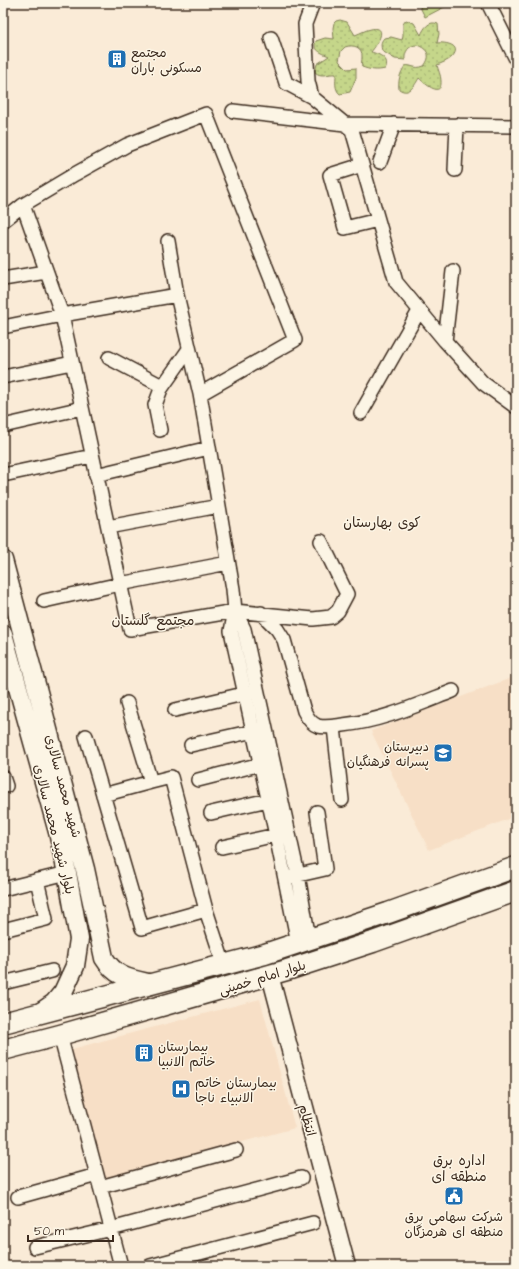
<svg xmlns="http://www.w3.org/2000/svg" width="519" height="1269" font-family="'Architects Daughter','Playpen Sans Arabic',sans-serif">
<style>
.built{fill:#f7dfc6}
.grass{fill:url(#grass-dots);stroke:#808054}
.pitch{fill:#c5d68a;stroke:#808054}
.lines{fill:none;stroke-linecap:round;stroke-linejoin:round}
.minor-casing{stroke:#3b2a1e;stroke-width:16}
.tertiary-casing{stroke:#3b2a1e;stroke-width:19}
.secondary-casing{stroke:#3b2a1e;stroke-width:21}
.primary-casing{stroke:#3b2a1e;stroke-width:23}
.minor{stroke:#fcf5e5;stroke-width:13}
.tertiary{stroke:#fcf5e5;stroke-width:16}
.secondary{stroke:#fcf5e5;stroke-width:18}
.primary{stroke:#fcf5e5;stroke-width:20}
.labels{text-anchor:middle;stroke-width:3;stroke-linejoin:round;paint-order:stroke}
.poi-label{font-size:13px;fill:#3b2a1e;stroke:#fcf5e5;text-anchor:start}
.street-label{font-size:13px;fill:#3b2a1e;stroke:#fcf5e5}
.neighbourhood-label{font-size:14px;fill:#3b2a1e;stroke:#fcf5e5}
</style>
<defs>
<pattern id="grass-dots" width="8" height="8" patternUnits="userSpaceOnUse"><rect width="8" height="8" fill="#c5d68a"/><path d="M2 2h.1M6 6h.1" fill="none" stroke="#aab877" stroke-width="1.8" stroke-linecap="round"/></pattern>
</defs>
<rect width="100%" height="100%" fill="#faebd7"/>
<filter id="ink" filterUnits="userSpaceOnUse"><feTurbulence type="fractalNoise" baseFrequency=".025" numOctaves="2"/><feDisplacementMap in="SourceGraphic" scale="8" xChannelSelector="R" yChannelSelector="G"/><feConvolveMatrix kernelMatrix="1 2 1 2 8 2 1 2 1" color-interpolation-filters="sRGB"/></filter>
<g filter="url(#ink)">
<!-- built -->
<path class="built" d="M516,676V816L429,850L371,731Z
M260,999L295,1128L102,1179L68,1050Z"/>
<!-- grass -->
<path class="grass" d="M340,20L347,22L355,35C361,33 365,30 371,29C390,25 376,46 371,52C379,54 391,59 385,69C377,71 370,70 362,67C361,63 362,61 362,57C363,47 353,44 345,47L341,51L339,61L347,69L356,68V78L350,92L340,94C334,89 336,81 336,74C329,73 321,78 315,72L317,64L329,56C322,53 312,50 316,41L325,38L334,39L333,28L334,23L336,21Z
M406,20L414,23L421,35C424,28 429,20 438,24L439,34L437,43C445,42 463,45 452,57C448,61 442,63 437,65C438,70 441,75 441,81C442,99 424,83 419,78C415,85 409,96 399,89C398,81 400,73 405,66C411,64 414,70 424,66C432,56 428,49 417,45C409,45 404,52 405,60L395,59L382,51C381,46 380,42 384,38L391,37L402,40L403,35V24Z"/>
<!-- pitch -->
<path class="pitch" d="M418,3H452L425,17Z"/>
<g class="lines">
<!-- minor casing -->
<g class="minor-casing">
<path id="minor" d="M313,3L305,24L308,81L312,97L352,130L396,282L445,341L483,383L516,407
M488,3L516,59
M271,38L286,83L312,97
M233,111L345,124L516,126
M380,162L394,124
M362,165L330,175L345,228L378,220
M455,170L457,125
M3,221L23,205
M168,241L177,295
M3,279L46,272
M3,327L62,315L130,629L235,611L313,619L331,617L338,611L347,594L321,541
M445,341L453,271
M109,358L162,386
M3,377L72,363
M200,394L295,340L206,114L127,145L75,174L23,205L62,315L177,295L200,394L233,589L235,611L231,631L276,835L298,943
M361,413L419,311
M3,426L82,408
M160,430L155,405L161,389L189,349
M8,474L92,456
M96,475L209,448
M108,527L219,506
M44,601L120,584L228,563
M235,611L244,629L298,875L309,939
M261,613L277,629L284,640L304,711C307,717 311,724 318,726C326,728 335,726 343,725C382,721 417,705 453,691
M127,703L151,782L171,777L206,910L224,965
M175,710L252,692
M334,727L342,800
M86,736L142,928L206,910
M191,745L262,729
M3,777L6,786
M198,780L269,762
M103,795L151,782
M211,813L277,798
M222,847L276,835
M290,877L325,869L317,812
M3,889L67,873
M3,930L46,919L37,880
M3,983L52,971
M60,1035L121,1266
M100,1187L236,1150
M18,1197L97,1175
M35,1247L111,1229L301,1178
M150,1266L313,1223"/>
</g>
<!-- tertiary casing -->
<g class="tertiary-casing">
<path id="tertiary" d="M270,975L347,1266"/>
</g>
<!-- secondary casing -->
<g class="secondary-casing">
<path id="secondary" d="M3,560L85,869L104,958C116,978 131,979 152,984
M3,634L58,832L67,873L79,939L75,966L63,992L54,1003L38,1014"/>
</g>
<!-- primary casing -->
<g class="primary-casing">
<path id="primary" d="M3,1023L265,954L388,913L516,867
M3,1050L60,1035L287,970L373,942L516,891"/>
</g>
<!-- minor -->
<use href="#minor" class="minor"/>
<!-- tertiary -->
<use href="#tertiary" class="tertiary"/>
<!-- secondary -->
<use href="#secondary" class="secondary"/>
<!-- primary -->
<use href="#primary" class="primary"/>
</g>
</g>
<!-- icons -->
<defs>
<g id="building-square" transform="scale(1)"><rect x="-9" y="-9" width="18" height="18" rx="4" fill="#1f6fb2" stroke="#fcf5e5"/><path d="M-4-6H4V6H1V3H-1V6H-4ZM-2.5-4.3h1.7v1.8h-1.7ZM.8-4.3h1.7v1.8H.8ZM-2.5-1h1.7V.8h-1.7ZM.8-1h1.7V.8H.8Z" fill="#fff"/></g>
<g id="school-square" transform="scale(1)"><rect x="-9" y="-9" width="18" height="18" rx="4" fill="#1f6fb2" stroke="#fcf5e5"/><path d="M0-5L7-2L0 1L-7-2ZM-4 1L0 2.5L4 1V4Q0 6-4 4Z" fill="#fff"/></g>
<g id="hospital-square" transform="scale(1)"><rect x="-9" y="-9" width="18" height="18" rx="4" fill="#1f6fb2" stroke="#fcf5e5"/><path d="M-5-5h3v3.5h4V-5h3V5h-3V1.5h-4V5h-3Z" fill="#fff"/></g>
<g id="civic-square" transform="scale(1)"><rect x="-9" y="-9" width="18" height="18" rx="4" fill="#1f6fb2" stroke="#fcf5e5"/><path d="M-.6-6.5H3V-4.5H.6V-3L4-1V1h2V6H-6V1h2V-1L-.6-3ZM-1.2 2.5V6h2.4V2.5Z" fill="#fff"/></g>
</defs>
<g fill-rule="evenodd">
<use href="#building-square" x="117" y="59"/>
<use href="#school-square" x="443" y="753"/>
<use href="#building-square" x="144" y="1053"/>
<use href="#hospital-square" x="181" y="1089"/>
<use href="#civic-square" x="454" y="1196"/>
</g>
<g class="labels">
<!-- poi labels -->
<g class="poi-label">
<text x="131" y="57">مجتمع<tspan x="131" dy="15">مسکونی باران</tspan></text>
<text x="429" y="751" text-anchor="end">دبیرستان<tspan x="429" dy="15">پسرانه فرهنگیان</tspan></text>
<text x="158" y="1051">بیمارستان<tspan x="158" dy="15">خاتم الانبیا</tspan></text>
<text x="195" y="1087">بیمارستان خاتم<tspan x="195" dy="15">الانبیاء ناجا</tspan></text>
<text x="454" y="1221" text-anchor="middle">شرکت سهامی برق<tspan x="454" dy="15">منطقه ای هرمزگان</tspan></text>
</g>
<!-- street labels -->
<g class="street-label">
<text transform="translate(64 786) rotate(75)" y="5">شهید محمد سالاری</text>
<text transform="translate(55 829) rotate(76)" y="5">بلوار شهید محمد سالاری</text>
<text transform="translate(262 977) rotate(-17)" y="5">بلوار امام خمینی</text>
<text transform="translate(308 1120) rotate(75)" y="5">انتظام</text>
</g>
<!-- neighbourhood labels -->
<g class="neighbourhood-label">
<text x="382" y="527">کوی بهارستان</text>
<text x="153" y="625">مجتمع گلستان</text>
<text x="459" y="1165">اداره برق<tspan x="459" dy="16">منطقه ای</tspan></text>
</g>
</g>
<!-- margin -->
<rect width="519" height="1269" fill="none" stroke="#fcf5e5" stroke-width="16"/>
<rect x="8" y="8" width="503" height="1253" fill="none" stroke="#3b2a1e" stroke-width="1.5" filter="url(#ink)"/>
<!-- scale -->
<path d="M28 1235v6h85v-6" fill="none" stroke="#3b2a1e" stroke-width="2"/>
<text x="34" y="1235" font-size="12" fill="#3b2a1e" stroke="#fcf5e5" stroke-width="3" paint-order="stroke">50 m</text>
</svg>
